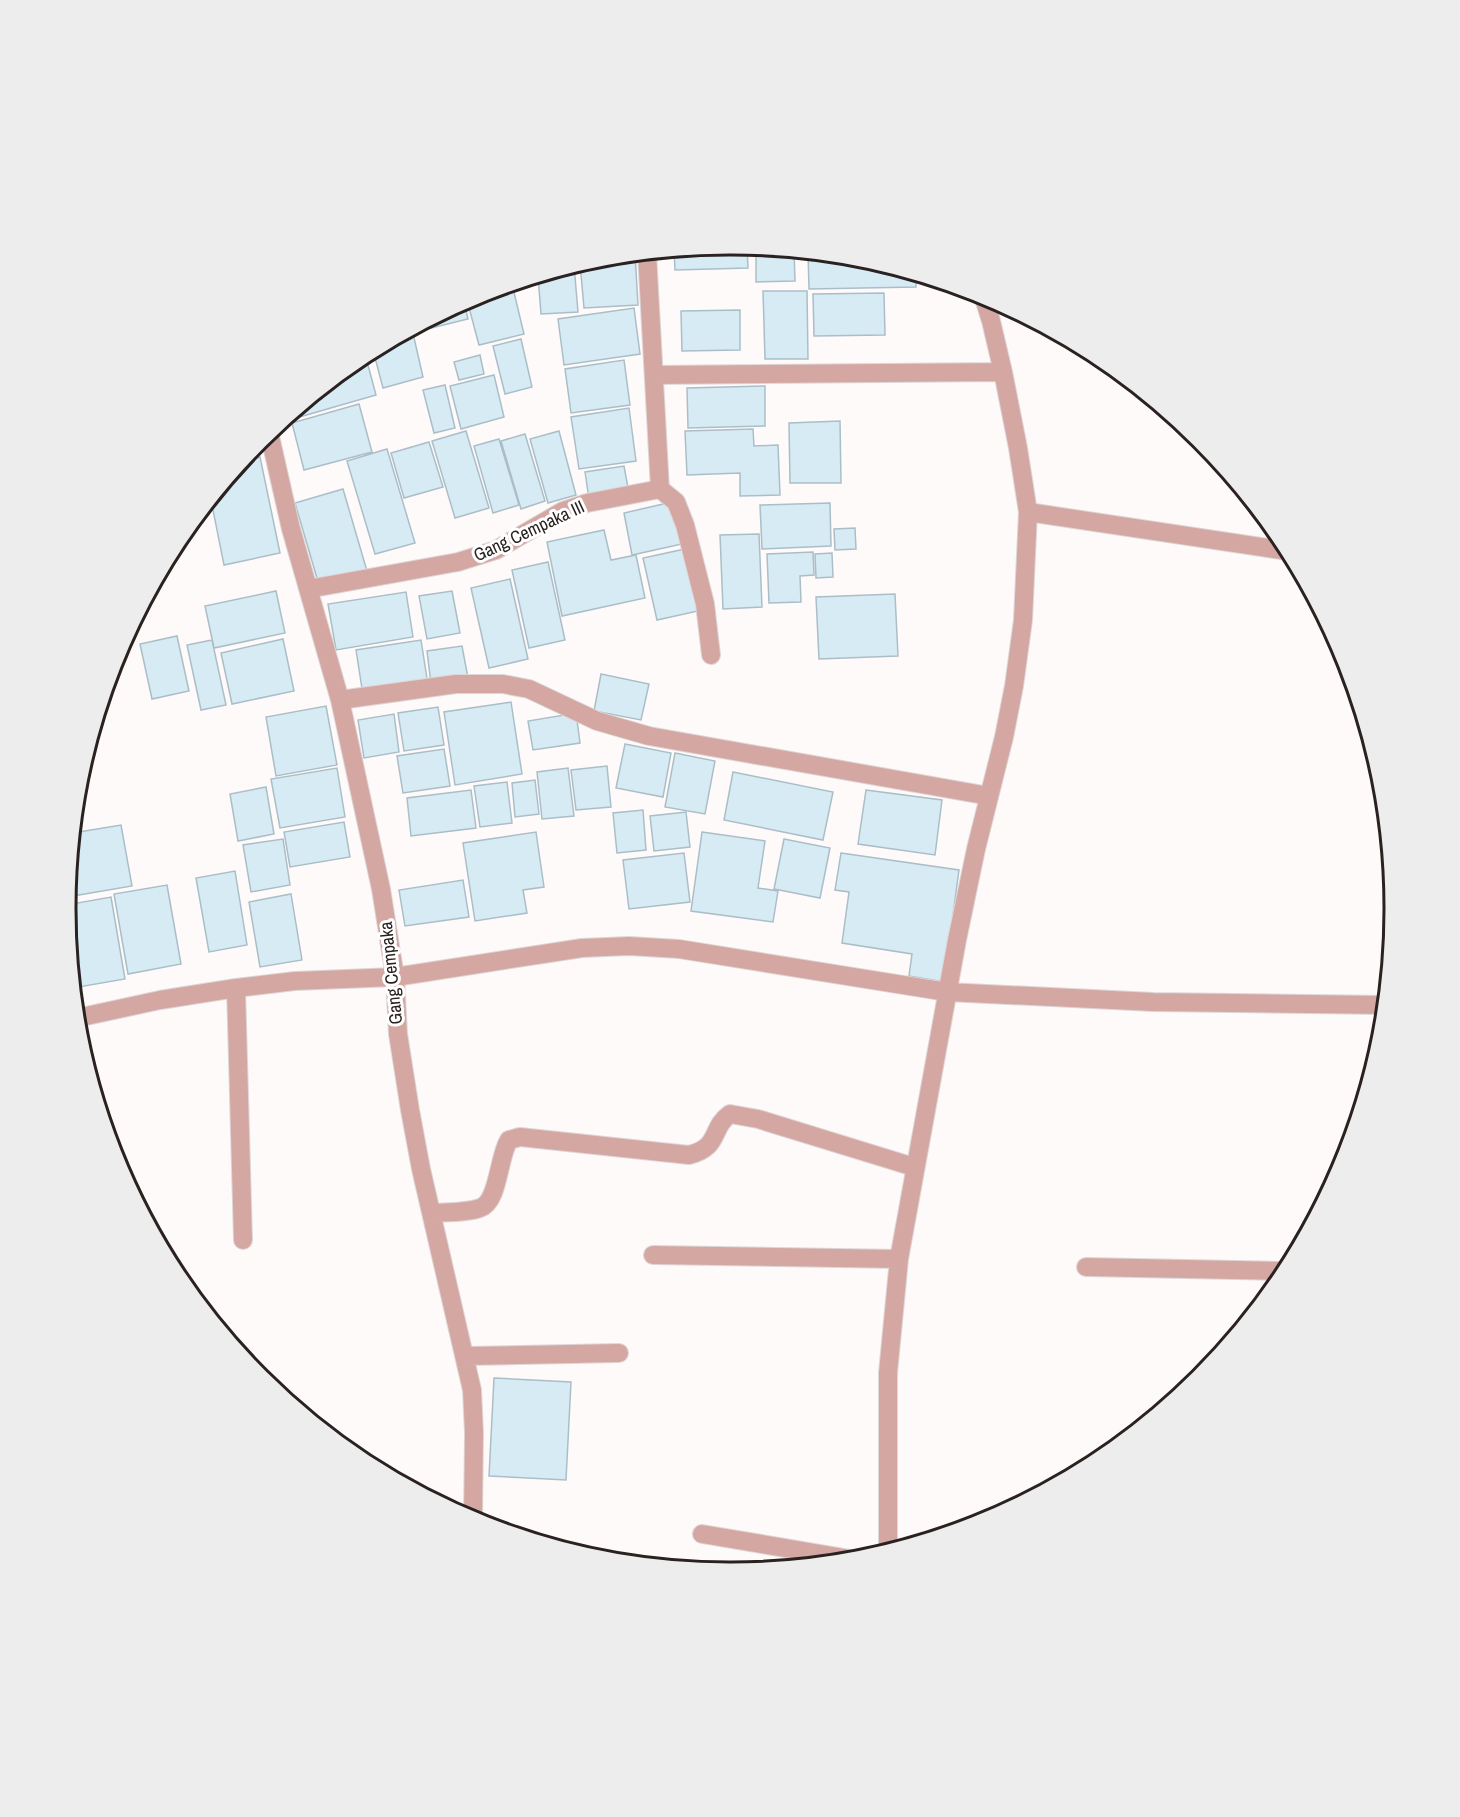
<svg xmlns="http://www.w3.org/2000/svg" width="1460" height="1817" font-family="'Archivo Narrow',sans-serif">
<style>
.building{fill:#d6ebf4;stroke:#abbec8;stroke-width:1.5}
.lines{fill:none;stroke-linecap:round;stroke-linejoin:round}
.minor-casing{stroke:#ddd7d7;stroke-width:20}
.minor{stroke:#d5a7a3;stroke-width:18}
.labels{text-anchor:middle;stroke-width:6;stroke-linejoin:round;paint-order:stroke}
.street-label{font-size:18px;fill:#2a2221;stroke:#fff}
.rim{fill:none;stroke:#2a2221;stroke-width:3}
</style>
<rect width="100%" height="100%" fill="#fffafa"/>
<!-- building -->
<path class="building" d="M730,245L747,246L748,268L675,270L674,250Z
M756,247L794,251L795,281L756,282Z
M808,252L860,257L916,274V287L809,289Z
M635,254L638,305L584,308L580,263L601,257Z
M574,265L578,312L541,314L538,276Z
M512,284L524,334L479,345L467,300L476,295Z
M763,291H807L808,359H765Z
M884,293L885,335L814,336L813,294Z
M464,302L468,319L419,331L418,326Z
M634,308L640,354L564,365L558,319Z
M740,310V350L682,351L681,311Z
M412,329L423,377L383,388L373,350Z
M521,339L532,387L505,394L493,346Z
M365,354L376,395L296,418L294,411Z
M480,355L484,374L459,380L454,362Z
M624,360L630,405L571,413L565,369Z
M494,375L504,417L461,429L450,386Z
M445,385L455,428L434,433L423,390Z
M765,386V426L688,428L687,388Z
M359,404L372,452L304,470L292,423Z
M629,408L636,461L579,469L571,417Z
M840,421L841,483H790L789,423Z
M753,429L754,446L778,445L780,495L740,496V473L687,475L685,431Z
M466,431L489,508L455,518L432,441Z
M559,431L576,495L548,503L530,439Z
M525,434L545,501L521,509L501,441Z
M499,439L519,505L493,513L474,446Z
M429,442L443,487L404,498L391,453Z
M387,449L415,543L375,554L347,461Z
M260,457L280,553L224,565L211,500L243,461Z
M624,466L629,493L589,499L585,472Z
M343,489L367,571L319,585L295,503Z
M672,502L682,544L632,555L624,513Z
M830,503L831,546L762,549L760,505Z
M855,528L856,549L835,550L834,529Z
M604,530L611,560L636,555L645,598L562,616L547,542Z
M759,534L762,607L723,609L720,535Z
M685,549L698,611L657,620L643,558Z
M813,552L814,575L800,576L801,602L769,603L767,554Z
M832,553L833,577L816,578L815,554Z
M548,562L565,640L529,648L512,570Z
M510,579L528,659L489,668L471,588Z
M276,591L285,633L214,648L205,606Z
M452,591L460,633L427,639L419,596Z
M406,592L413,637L336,650L328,604Z
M895,594L898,656L819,659L816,597Z
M177,636L189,691L152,699L140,644Z
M283,639L294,691L232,704L221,653Z
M212,640L226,705L201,710L187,645Z
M421,640L428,685L363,695L356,650Z
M462,646L468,678L431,684L427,651Z
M601,674L649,684L641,720L594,711Z
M511,702L522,774L455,785L444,712Z
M326,706L337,765L276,776L266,717Z
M438,707L444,745L404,751L398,713Z
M576,713L580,743L533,750L528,721Z
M394,714L399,752L364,758L358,720Z
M625,744L671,753L663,797L616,788Z
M444,749L450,786L403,793L397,756Z
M675,753L715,761L705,814L665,807Z
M607,766L611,807L576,810L571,770Z
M337,768L345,817L280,828L271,779Z
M568,768L574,816L542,819L537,772Z
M733,772L833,792L823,840L724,820Z
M535,780L539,814L515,817L512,783Z
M507,782L512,823L480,827L474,786Z
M266,787L274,834L238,841L230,794Z
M471,790L476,828L411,836L407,798Z
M866,790L942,800L935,855L858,844Z
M643,810L646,850L617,853L613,813Z
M686,812L690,847L654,851L650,816Z
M344,822L350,857L290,867L284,832Z
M121,825L132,886L67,897L73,833Z
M536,832L544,887L523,890L527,913L475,921L463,843Z
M702,832L765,841L758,888L778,891L773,922L691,911Z
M283,839L290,885L251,892L243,845Z
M784,839L830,848L820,898L774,889Z
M684,853L690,902L629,909L623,860Z
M841,853L959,870L944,982L909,976L912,954L842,943L849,892L835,890Z
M235,871L247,945L209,952L196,878Z
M463,880L469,917L405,926L399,890Z
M167,885L181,964L128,974L114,894Z
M291,894L302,960L260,967L249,902Z
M111,897L125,979L79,987L66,905Z
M494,1378L571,1382L566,1480L489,1476Z"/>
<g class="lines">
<!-- minor casing -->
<g class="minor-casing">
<path id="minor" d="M647,253L660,489
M654,375L1003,372
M269,432L291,529L340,700L381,889L395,977L398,1034L410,1110L421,1169L472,1390L474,1433L473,1520
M660,489L676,502L685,525L705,604L711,655
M1028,512L1288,551
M308,589L458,562L496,550L563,511L587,503L660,489
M340,700L456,684H503L529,689L597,721L649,736L989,796
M236,988L243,1240
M77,1018L160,1000L236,988L295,981L395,977L582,948L629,946L679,949L947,992L1153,1002L1384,1005
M432,1213C447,1212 466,1213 480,1208C499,1202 498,1157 509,1140L520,1137L689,1155C721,1147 710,1128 730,1114L758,1119L914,1167
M653,1255L899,1259
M1086,1267L1286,1271
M466,1356L619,1353
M702,1534L856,1560
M888,1551V1373L899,1259L957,940L976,849L1004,737L1014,686L1023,620L1028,512L1018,448L1003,372L991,321L983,295"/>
</g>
<!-- minor -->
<use href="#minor" class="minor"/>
</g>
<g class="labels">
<!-- street labels -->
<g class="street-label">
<text transform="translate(529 531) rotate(-25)" y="6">Gang Cempaka III</text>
<text transform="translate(391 973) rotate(-96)" y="6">Gang Cempaka</text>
</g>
</g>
<!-- crop -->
<path d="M0 0H1460V1817H0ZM729 255H731A653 653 0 0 1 1384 908V909A653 653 0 0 1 731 1562H729A653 653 0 0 1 76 909V908A653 653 0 0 1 729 255Z" fill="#eeeded" fill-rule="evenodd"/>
<path class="rim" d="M729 255H731A653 653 0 0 1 1384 908V909A653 653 0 0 1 731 1562H729A653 653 0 0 1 76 909V908A653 653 0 0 1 729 255Z"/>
</svg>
